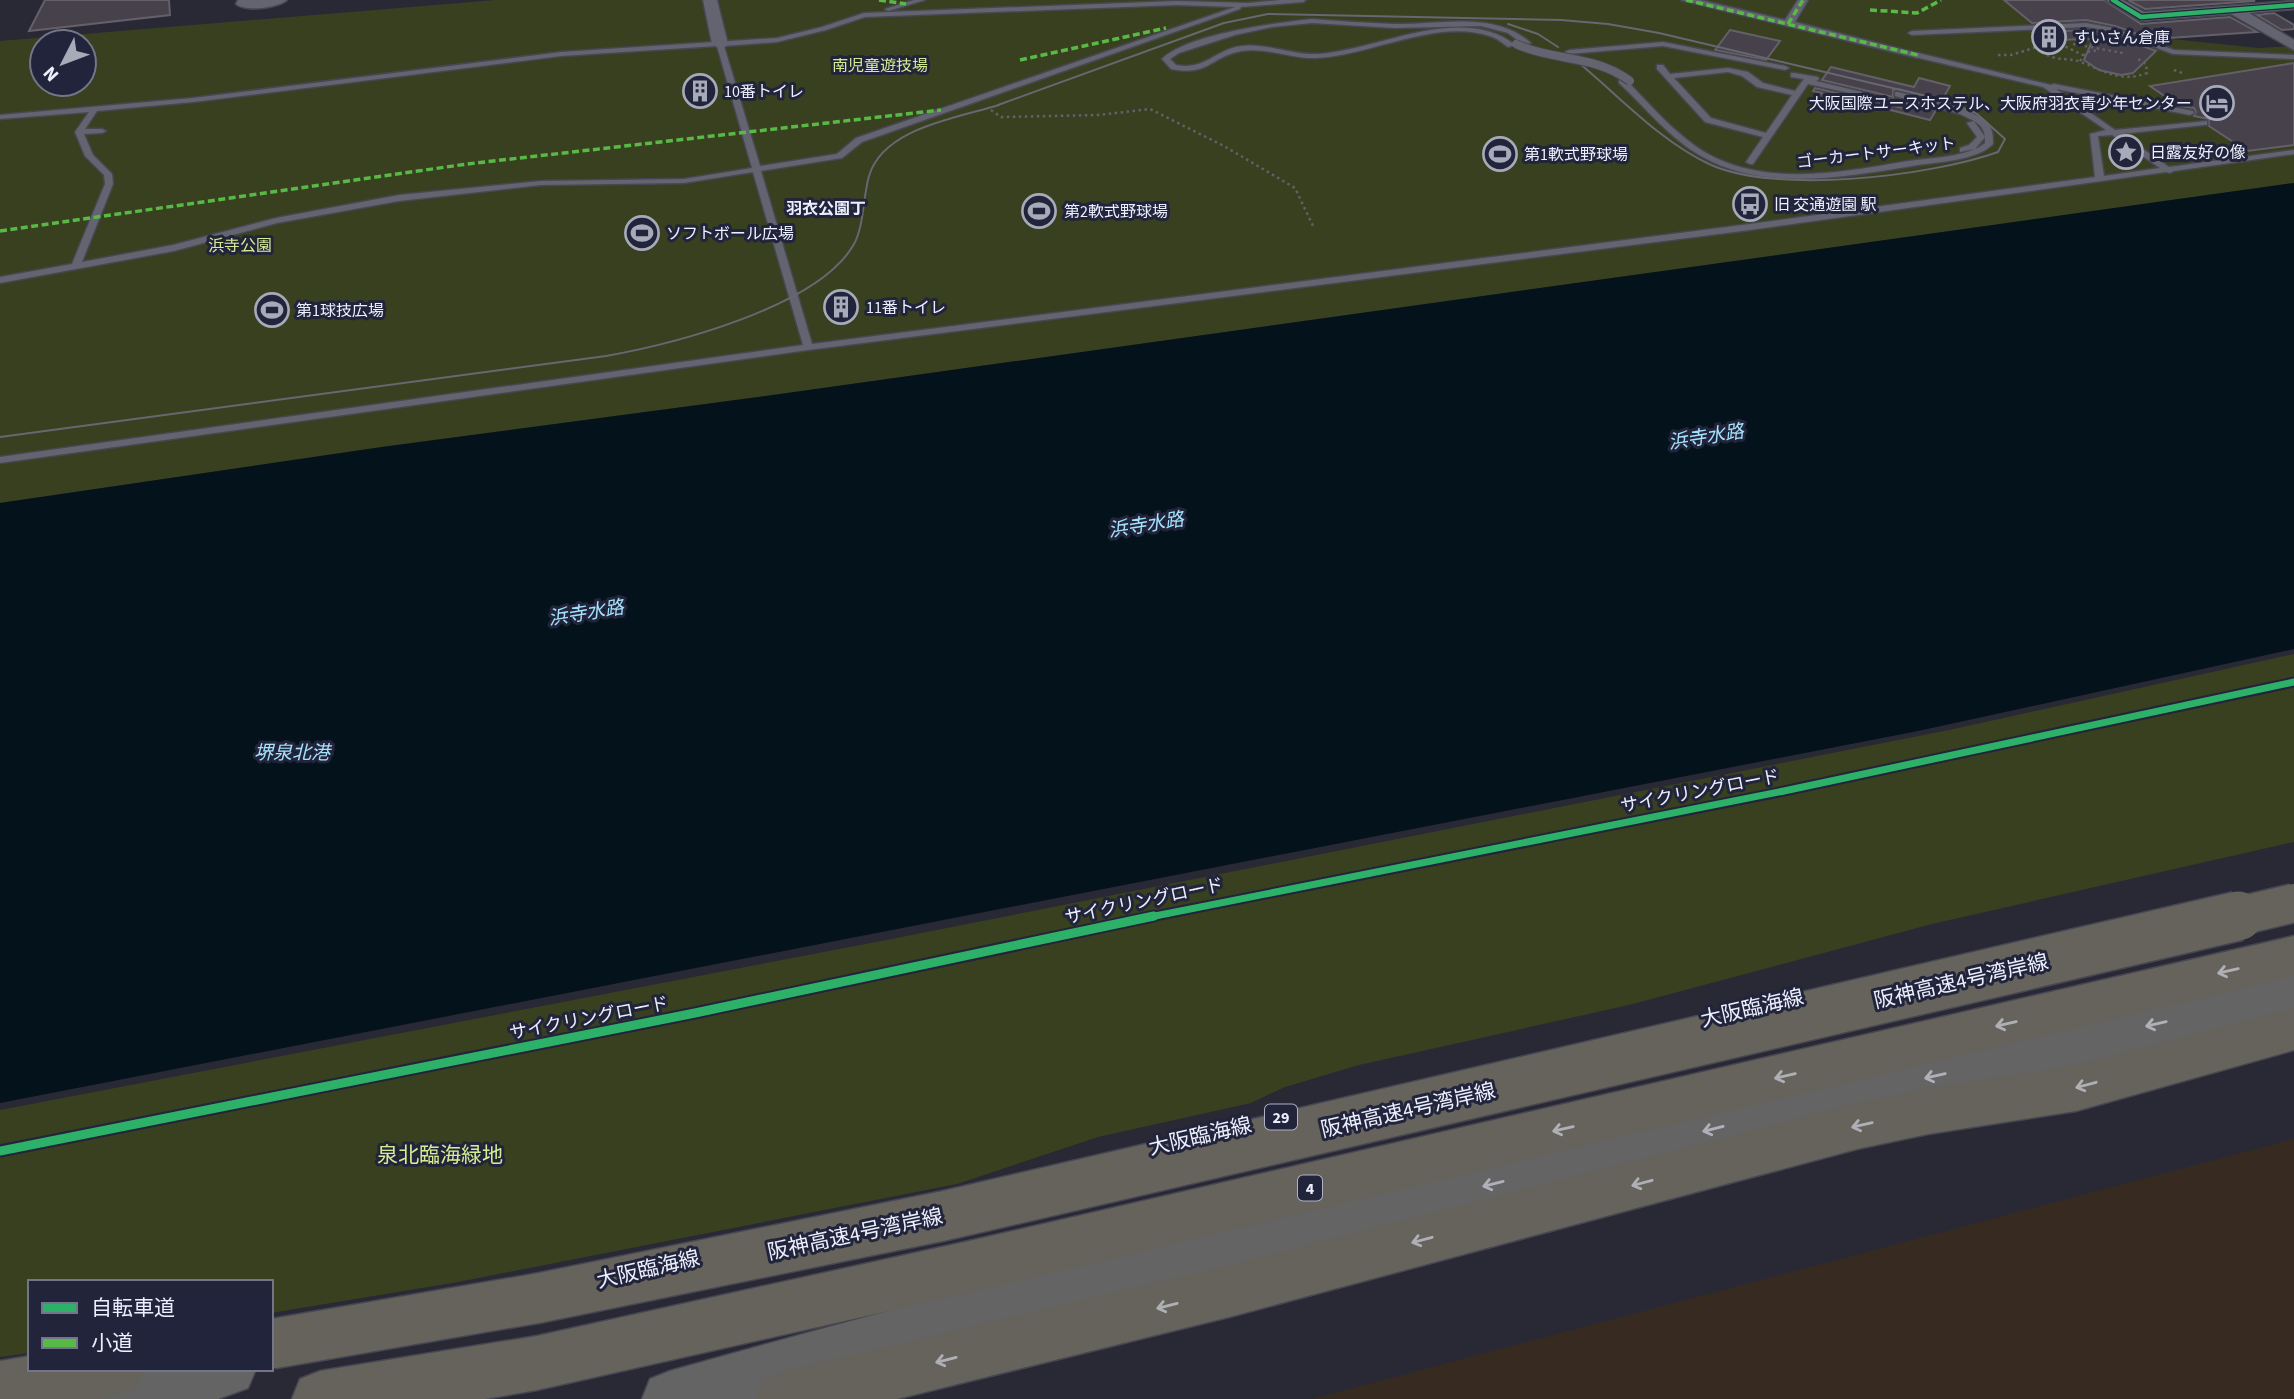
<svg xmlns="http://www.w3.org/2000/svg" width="2294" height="1399" font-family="'Source Sans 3','Noto Sans JP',sans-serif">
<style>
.industrial{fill:#372b21}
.green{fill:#38401f;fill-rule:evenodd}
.water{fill:#04121b}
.building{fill:#46414a;stroke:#645f68;stroke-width:2}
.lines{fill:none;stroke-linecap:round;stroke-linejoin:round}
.service-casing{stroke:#464752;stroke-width:3}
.pedestrian-casing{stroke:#464752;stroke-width:3}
.minor-casing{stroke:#464752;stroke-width:3}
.primary-casing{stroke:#464752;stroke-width:3}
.motorway-casing{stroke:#464752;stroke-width:3}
.path-far2{stroke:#60616b;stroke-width:2.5;stroke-dasharray:2.5 3.5;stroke-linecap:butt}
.path-far1{stroke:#60616b;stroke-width:4.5;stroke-dasharray:3.5 5;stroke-linecap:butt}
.path{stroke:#60616b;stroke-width:5;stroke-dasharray:4.5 7;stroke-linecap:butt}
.service{fill:#63646f;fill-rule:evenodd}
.pedestrian{fill:#63646f;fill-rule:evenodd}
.minor{fill:#63646f;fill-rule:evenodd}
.primary{fill:#646464;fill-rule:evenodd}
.motorway{fill:#65635c;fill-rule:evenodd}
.tram{stroke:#666771;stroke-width:2}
.service-bridge-casing{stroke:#464752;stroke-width:10;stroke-linecap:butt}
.motorway-bridge-far1-casing{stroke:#464752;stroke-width:41;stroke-linecap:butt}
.motorway-bridge-casing{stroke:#464752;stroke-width:52;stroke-linecap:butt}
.service-bridge{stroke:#63646f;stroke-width:8}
.motorway-bridge-far1{stroke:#65635c;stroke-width:38}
.motorway-bridge{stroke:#65635c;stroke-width:49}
.quiet{stroke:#58b947;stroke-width:3.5;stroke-dasharray:7 3.5;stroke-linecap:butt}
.cycleway-far2-casing{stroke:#22243b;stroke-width:7}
.cycleway-far1-casing{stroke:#22243b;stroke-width:11}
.cycleway-casing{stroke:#22243b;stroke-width:13}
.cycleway-far2{stroke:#2db169;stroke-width:4.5}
.cycleway-far1{stroke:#2db169;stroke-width:7}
.cycleway{stroke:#2db169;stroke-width:9}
.oneway{stroke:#afb0b5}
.oneway2{stroke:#afb0b9}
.labels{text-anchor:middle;stroke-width:6;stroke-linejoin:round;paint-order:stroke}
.far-poi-label{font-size:16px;fill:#eceffe;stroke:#22243b;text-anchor:start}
.far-park-label{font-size:16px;fill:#d5ed92;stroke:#22243b}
.far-street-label{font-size:16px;fill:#eceffe;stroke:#22243b}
.far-neighbourhood-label{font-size:16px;font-weight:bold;fill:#eceffe;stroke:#22243b}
.shield{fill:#22243b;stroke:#afb2c4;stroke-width:2}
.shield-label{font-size:16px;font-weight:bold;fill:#eceffe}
.street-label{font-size:18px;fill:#eceffe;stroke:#22243b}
.water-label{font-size:19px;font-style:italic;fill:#a4e2fb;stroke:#22243b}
.near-street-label{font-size:21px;fill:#eceffe;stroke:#22243b}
.near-park-label{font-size:21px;fill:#d5ed92;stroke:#22243b}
</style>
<rect width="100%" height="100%" fill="#282935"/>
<!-- industrial -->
<path class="industrial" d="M2294,1139V1399H1312Z"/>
<!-- green -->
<path class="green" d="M495,0H2106L2171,39L2259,48L2294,46V183L773,395L382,447L0,503V41ZM42,42H84V84H42Z
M2294,654V842L1932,924L1629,1005L1359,1065L1285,1087L1251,1103L1098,1137L957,1184L458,1282L271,1313V1282H30V1353L0,1357V1110L876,942L1949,730Z"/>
<!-- water -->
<path class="water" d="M2294,183V649L1918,731L0,1103V503L382,447L773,395Z"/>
<!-- building -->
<path class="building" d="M45,0H169L170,15L29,31Z
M2004,0H2104L2141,24L2230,17L2257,32L2169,38L2164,43L2115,26L2086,20L2032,23Z
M2128,0H2252L2255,1L2145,9Z
M2274,13L2294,25V29L2282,30L2257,15Z
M1730,30L1780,41L1766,60L1715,50Z
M2086,30L2110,34L2156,51L2133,73L2121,75L2099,70L2084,60L2093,39L2054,40L2043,32Z
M2294,63V145L2247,151L2209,126V119L2194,116L2196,112L2194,108L2179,106L2150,86Z
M1831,67L1914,87L1919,78L1950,86L1942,100L1898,89L1893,90V97L1822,80Z
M1815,88L1907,109L1914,104L1936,110L1930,120L1859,102L1855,109L1817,100L1822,93L1813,91Z"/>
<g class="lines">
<!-- service casing -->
<g class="service-casing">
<path id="service" d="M914,0H925L888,11L885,9Z
M1280,0H1306L1303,2L1241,7L1240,9L862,142L842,158L761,171L812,344L1750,224L2095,177L2090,134L2106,130L2043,87L1915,57L1914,55L1918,53L2051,85L2054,84L2193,111L2194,113L2190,115L2056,89L2115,130L2207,121V125H2204L2121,134L2169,167L2294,150V154L2174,171L2170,173L2166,172L1750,230L808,350L0,463V457L803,345L753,172L684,183L541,185L399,201L277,223L174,251L0,283V277L72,264L105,184L104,175L85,156L75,132L89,112L0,119V115L193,98L561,52L777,38L822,27L864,13L1177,1L1248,3ZM1177,5L1235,7L856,138L837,154L760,166L724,46L777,42L826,30L865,17ZM717,46L752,168L684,179L541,181L399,195L276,218L173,245L82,262L113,184L112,174L93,155L84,134L102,133L106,131L102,129H85L97,111L193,102L561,56ZM2112,135L2160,168L2104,176L2098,136Z
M1312,19C1339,21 1367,23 1394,24C1439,25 1494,10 1531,43L1524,45L1508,33L1481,26L1395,28L1312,23L1272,27L1235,35L1179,53L1170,59L1176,65C1204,70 1212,53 1236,47C1263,41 1290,55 1317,54C1376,51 1462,2 1515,45L1508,47C1503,43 1496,38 1490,36C1437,18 1369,56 1316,58C1291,59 1267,47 1242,51C1211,56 1209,77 1171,69L1162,59C1188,34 1275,23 1312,19Z
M2086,23L2114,28L2174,50L2294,55V59L2173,54L2111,31L2086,27L1912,35L1908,33L1912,31Z
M1663,42L1785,66L1789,68L1785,70L1663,46L1569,54L1565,52L1569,50Z
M1657,65H1663L1670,74L1728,68L1748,72L1763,83L1795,91L1804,79L1791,77V73H1794L1818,77L1819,79L1816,81L1912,104L1908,106L1808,84L1753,164H1750L1746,162L1763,137L1705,122L1657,69ZM1728,72L1742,76L1757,87L1792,95L1766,133L1711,118L1674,78Z
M1619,79H1625C1651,105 1676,136 1708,154C1768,187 1844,172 1908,161C1929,158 1969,157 1985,143C1985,132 1984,127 1974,121L1985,137L1975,149L1960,152V148L1969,145L1977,137L1967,123L1974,121L1960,114L1895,96V92H1898C1922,98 1970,106 1987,123C1993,129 1993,136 1993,144C1977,161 1935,162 1912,166C1845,177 1765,192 1703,157C1670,139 1646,108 1619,83Z"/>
</g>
<!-- pedestrian casing -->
<g class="pedestrian-casing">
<path id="pedestrian" d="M1681,0H1700L1785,20L1798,0H1808L1795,22L1924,55L1918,58Z"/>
</g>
<!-- minor casing -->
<g class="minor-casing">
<path id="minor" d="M238,0H287C278,8 245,12 236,4Z
M703,0H717L728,44L725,47L720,49L712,44Z
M2106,0H2123L2144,12L2294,1V9L2249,13L2294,40V50L2231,14L2141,21Z"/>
</g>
<!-- primary casing -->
<g class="primary-casing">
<path id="primary" d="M2294,972V1012L1506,1206L1031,1327L766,1399H642L650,1379L670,1371C1206,1220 1751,1096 2294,972Z
M113,1369H256L248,1388L218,1399H77L85,1379Z"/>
</g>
<!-- motorway casing -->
<g class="motorway-casing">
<path id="motorway" d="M2294,936V976L969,1293L537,1390L485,1399H292L300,1379L320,1371L537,1336L969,1241Z
M2294,1008V1050L2076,1111L1928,1134L1857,1149L1233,1316L897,1399H756L764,1379L784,1371L1233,1264L1857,1103L1928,1088L2076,1065Z
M30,1356V1369H145L137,1388L103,1399H0V1361Z"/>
</g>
<!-- path-far2 -->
<path class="path-far2" d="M2060,44L2083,55
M2073,44L2123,53
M2045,45L2043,52C2055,62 2068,57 2081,62C2104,71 2121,83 2147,73L2146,64L2138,59
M1998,55H2011L2040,46
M2080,61L2087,52L2099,50
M2174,70L2185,74
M991,110L1001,117L1099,115L1150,109L1224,146L1295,188L1314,228"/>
<!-- path-far1 -->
<path class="path-far1" d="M1145,918L1784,791L2294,682"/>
<!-- path -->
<path class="path" d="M0,1151L695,1013L1154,916"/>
<!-- service -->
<use href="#service" class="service"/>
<!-- pedestrian -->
<use href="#pedestrian" class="pedestrian"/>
<!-- minor -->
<use href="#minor" class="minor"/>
<!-- primary -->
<use href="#primary" class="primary"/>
<!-- motorway -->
<use href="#motorway" class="motorway"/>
<!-- tram -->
<path class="tram" d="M1508,24L1538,34L1558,47
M998,105L1224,23L1268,14L1561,20L1608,24L1659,33L1939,99L1976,113L2005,139L1998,152C1931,176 1775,195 1709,164C1660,141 1620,97 1579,63
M0,437L606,356C673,344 819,307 854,244C864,226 863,197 869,176C883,128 957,118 999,105"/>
<!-- service-bridge casing -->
<g class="service-bridge-casing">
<path id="service-bridge" d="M1516,44C1556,62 1593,54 1630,81"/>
</g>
<!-- motorway-bridge-far1 casing -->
<g class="motorway-bridge-far1-casing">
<path id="motorway-bridge-far1" d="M2231,918L2294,903"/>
</g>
<!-- motorway-bridge casing -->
<g class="motorway-bridge-casing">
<path id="motorway-bridge" d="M271,1344L539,1298L943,1216L2238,916"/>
</g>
<!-- service-bridge -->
<use href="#service-bridge" class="service-bridge"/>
<!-- motorway-bridge-far1 -->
<use href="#motorway-bridge-far1" class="motorway-bridge-far1"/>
<!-- motorway-bridge -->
<use href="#motorway-bridge" class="motorway-bridge"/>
<!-- quiet -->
<path class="quiet" d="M879,0L906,4
M1686,0L1918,55
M1870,10L1917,13L1941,0
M1788,24L1803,0
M1020,60L1166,28
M0,231L467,164L941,110"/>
<!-- cycleway-far2 casing -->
<g class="cycleway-far2-casing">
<path id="cycleway-far2" d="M2113,0L2141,17L2294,5"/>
</g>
<!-- cycleway-far1 casing -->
<g class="cycleway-far1-casing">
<path id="cycleway-far1" d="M1145,918L1784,791L2294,682"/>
</g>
<!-- cycleway casing -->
<g class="cycleway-casing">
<path id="cycleway" d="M0,1151L695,1013L1154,916"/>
</g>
<!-- cycleway-far2 -->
<use href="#cycleway-far2" class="cycleway-far2"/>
<!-- cycleway-far1 -->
<use href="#cycleway-far1" class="cycleway-far1"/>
<!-- cycleway -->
<use href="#cycleway" class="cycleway"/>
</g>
<!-- one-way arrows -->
<defs><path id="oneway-shaft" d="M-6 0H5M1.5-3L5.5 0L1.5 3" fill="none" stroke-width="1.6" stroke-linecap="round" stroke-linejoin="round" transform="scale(1.75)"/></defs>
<g class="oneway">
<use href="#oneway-shaft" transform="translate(2228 971) rotate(167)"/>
<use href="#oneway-shaft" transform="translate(2006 1024) rotate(167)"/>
<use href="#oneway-shaft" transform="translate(1785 1076) rotate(167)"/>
<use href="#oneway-shaft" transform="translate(2086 1085) rotate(165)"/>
<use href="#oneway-shaft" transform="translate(1862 1125) rotate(167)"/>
<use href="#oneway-shaft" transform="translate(1563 1129) rotate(167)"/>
<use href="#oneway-shaft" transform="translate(1642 1183) rotate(165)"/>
<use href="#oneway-shaft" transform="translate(1422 1240) rotate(165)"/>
<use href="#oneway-shaft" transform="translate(1167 1306) rotate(166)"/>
<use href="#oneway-shaft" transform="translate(946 1360) rotate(166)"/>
</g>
<g class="oneway2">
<use href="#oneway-shaft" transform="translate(2156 1024) rotate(167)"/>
<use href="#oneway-shaft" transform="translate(1935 1076) rotate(167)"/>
<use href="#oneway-shaft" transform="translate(1713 1129) rotate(166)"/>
<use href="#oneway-shaft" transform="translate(1493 1184) rotate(166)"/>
</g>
<!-- icons -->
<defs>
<g id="building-ring" transform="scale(1.75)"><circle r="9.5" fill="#22243b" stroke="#a7aab8" stroke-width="1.5"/><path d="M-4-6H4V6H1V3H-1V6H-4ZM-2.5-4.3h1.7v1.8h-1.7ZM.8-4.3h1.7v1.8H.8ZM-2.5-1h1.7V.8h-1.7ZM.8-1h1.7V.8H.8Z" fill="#a7aab8"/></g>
<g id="hotel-ring" transform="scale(1.75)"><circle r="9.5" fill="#22243b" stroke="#a7aab8" stroke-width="1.5"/><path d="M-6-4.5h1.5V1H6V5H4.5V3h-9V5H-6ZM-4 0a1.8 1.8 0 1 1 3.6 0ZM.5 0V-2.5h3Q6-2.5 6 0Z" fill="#a7aab8"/></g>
<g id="sight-ring" transform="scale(1.75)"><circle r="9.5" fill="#22243b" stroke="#a7aab8" stroke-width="1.5"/><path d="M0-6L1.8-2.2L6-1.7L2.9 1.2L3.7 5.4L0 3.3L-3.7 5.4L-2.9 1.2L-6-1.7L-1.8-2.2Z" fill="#a7aab8"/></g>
<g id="stadium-ring" transform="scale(1.75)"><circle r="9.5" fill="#22243b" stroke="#a7aab8" stroke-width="1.5"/><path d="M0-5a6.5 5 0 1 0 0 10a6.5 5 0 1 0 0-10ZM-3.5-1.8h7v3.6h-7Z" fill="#a7aab8"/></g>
<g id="bus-ring" transform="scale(1.75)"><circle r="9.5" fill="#22243b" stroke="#a7aab8" stroke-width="1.5"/><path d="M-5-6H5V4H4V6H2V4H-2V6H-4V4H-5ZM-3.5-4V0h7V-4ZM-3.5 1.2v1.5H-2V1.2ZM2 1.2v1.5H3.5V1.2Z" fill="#a7aab8"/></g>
</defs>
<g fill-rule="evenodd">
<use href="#building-ring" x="2049" y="37"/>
<use href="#building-ring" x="700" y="91"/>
<use href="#hotel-ring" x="2217" y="103"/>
<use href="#sight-ring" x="2126" y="152"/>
<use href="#stadium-ring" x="1500" y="154"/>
<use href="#bus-ring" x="1750" y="204"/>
<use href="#stadium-ring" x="1039" y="211"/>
<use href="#stadium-ring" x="642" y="233"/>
<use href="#building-ring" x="841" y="307"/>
<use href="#stadium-ring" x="272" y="310"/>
</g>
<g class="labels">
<!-- far-poi labels -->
<g class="far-poi-label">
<text x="2074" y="43">すいさん倉庫</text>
<text x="724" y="97">10番トイレ</text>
<text x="2192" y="109" text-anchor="end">大阪国際ユースホステル、大阪府羽衣青少年センター</text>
<text x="2150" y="158">日露友好の像</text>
<text x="1524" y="160">第1軟式野球場</text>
<text x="1774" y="210">旧 交通遊園 駅</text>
<text x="1064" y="217">第2軟式野球場</text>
<text x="666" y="239">ソフトボール広場</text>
<text x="866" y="313">11番トイレ</text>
<text x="296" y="316">第1球技広場</text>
</g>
<!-- far-park labels -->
<g class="far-park-label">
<text x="880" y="71">南児童遊技場</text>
<text x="240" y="251">浜寺公園</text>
</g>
<!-- far-street labels -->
<g class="far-street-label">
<text transform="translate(1876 152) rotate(-7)" y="6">ゴーカートサーキット</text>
</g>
<!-- far-neighbourhood labels -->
<g class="far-neighbourhood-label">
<text x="826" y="214">羽衣公園丁</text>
</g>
<!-- shield labels -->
<g class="shield">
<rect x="1265" y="1104.5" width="32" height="25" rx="5"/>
<rect x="1298" y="1175.5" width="24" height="25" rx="5"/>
</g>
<g class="shield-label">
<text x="1281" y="1123">29</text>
<text x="1310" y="1194">4</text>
</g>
<!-- street labels -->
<g class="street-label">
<text transform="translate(1700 791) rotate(-11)" y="6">サイクリングロード</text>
<text transform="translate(1144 901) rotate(-12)" y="6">サイクリングロード</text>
<text transform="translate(589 1018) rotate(-11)" y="6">サイクリングロード</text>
</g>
<!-- water labels -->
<g class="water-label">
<text transform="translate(1706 436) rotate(-9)" y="7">浜寺水路</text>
<text transform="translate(1146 524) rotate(-9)" y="7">浜寺水路</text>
<text transform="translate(586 612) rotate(-9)" y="7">浜寺水路</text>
<text x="292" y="759">堺泉北港</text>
</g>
<!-- near-street labels -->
<g class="near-street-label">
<text transform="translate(1961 981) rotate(-13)" y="7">阪神高速4号湾岸線</text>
<text transform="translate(1752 1008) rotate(-13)" y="7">大阪臨海線</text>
<text transform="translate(1408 1110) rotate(-13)" y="7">阪神高速4号湾岸線</text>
<text transform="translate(1200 1136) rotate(-13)" y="7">大阪臨海線</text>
<text transform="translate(855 1234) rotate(-12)" y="7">阪神高速4号湾岸線</text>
<text transform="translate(648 1269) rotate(-13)" y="7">大阪臨海線</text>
</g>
<!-- near-park labels -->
<g class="near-park-label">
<text x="440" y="1162">泉北臨海緑地</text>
</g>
</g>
<!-- legend -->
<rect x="28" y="1280" width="245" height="91" fill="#22243b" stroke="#737589" stroke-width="2"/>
<rect x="42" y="1303" width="35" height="10" fill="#2db169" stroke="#737589" stroke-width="2"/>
<text x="91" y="1315" font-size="21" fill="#eceffe">自転車道</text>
<rect x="42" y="1338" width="35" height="10" fill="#58b947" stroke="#737589" stroke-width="2"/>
<text x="91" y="1350" font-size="21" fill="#eceffe">小道</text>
<!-- north arrow -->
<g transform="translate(63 63) rotate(228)"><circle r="33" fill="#22243b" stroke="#737589" stroke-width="2"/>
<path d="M0-5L12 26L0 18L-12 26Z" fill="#a7aab8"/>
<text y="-10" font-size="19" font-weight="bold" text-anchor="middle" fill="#eceffe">N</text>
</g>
</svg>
